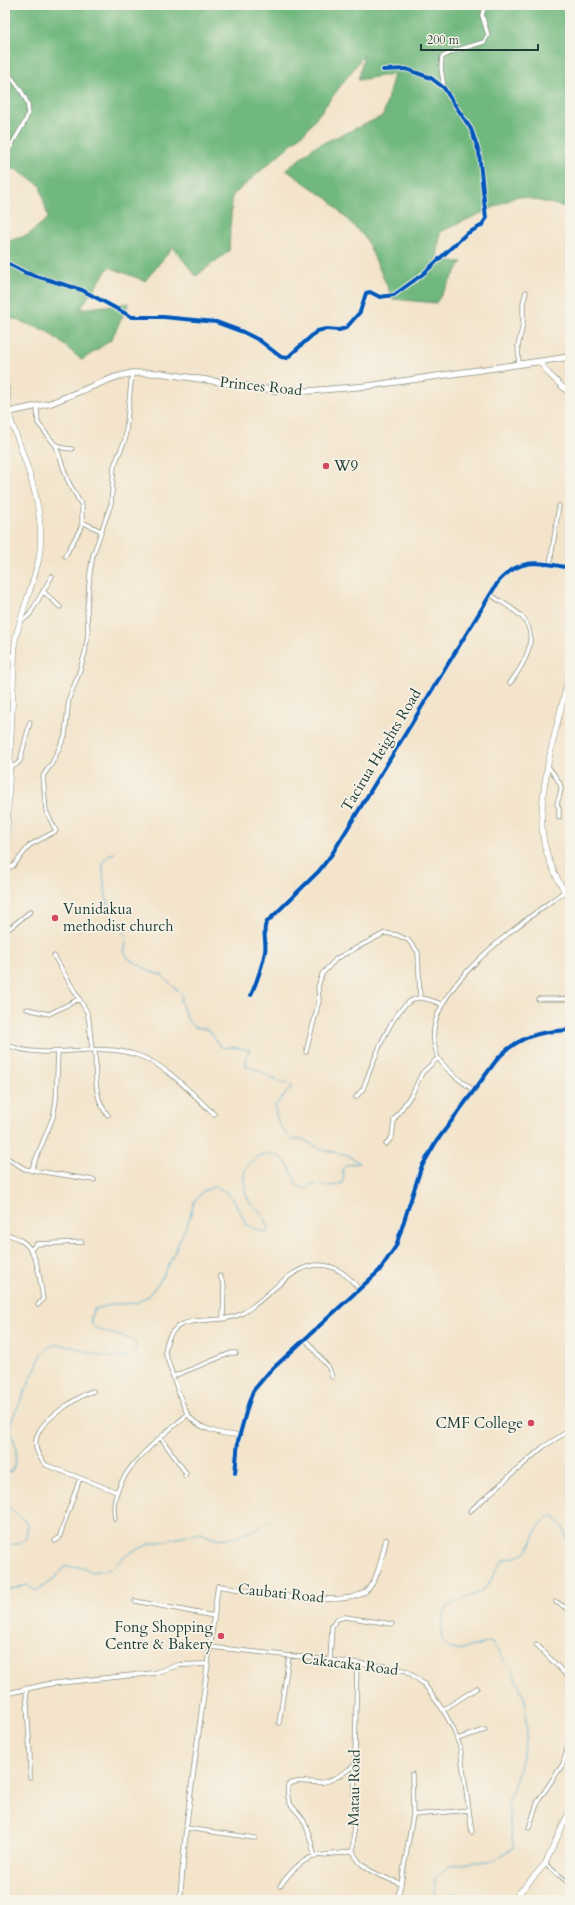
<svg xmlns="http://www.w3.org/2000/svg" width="575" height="1905" font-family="Cardo,serif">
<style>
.forest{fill:#6fb87e;stroke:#477a59}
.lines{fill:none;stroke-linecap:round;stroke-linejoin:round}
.stream{stroke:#53aed1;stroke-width:1}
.minor-casing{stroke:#899080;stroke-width:5}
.tertiary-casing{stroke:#899080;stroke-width:5.5}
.secondary-casing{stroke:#899080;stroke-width:6}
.primary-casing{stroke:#899080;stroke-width:7}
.minor{stroke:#fff;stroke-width:3.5}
.tertiary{stroke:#fff;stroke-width:4}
.secondary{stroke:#fff;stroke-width:5}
.primary{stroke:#fff;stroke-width:5.5}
.cycleway-casing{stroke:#f7f3e8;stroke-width:6}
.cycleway{stroke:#0057b8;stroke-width:4}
.poi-dot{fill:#d1495b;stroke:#f7f3e8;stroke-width:1.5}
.labels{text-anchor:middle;stroke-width:3.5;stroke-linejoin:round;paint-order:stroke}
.street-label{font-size:15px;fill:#1f3d34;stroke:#f7f3e8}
.poi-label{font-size:15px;fill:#1f3d34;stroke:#f7f3e8;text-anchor:start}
</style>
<rect width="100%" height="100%" fill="#f7f3e8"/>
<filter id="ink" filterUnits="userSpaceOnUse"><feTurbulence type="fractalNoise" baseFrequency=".025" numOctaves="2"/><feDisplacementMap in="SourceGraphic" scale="8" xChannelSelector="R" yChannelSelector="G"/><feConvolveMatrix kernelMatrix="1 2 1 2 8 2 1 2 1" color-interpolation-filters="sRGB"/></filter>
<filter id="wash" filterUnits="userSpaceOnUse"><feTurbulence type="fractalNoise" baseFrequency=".012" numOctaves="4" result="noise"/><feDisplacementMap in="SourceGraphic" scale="16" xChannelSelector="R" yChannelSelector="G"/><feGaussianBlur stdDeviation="0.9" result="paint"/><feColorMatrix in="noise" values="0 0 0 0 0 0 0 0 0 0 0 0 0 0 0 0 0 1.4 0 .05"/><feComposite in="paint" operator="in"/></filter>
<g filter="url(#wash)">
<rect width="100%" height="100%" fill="#f3e4cb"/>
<!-- forest -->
<path class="forest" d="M5,5H570V208L518,196L440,232L437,260L462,262L436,303L393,299L366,239L328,199L286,170L314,147L383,116L394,74L358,80L364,55L307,130L232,196L229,251L196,276L173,247L145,281L109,267L80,309L129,303L111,340L82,360L47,331L5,316V242L28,235L48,218L40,185L15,169L5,172Z"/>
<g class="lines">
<!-- stream -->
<path class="stream" d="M5,1475L13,1469C17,1457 18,1443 10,1433V1424L42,1354C44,1352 46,1349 49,1347C62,1340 87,1353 101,1356C112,1359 124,1358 135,1353L136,1344L132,1340L97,1329L91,1323V1316L94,1309L115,1304L136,1303L148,1296L160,1281L168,1266L189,1220L194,1202L203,1191L214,1187L223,1190L233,1199L247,1225L267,1233L269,1228C267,1225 266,1220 264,1217C256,1204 249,1208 245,1190C245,1185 243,1176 245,1171C250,1157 267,1149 280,1157C289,1162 294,1177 297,1186L306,1189L312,1184L332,1186L342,1183L344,1175L342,1169L346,1165L359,1163L348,1155L323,1150L302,1139L292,1140C281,1130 276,1121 275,1106L292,1087L288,1083C271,1082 262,1068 246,1067V1057L250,1050L231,1047L224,1048C214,1043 216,1038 210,1032C205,1027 201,1029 195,1027C186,1024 184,1008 180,1000L183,996L162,975L151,972L128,958L124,951C132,929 118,932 111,916C107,905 102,875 103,864C104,861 106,858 108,855L115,853
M5,1504L28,1524L26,1539L19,1544L5,1545
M5,1591L27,1585L36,1591L53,1580L64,1567H83L92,1572L111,1569L127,1554L150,1544L201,1533L215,1539L236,1537L254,1530L270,1520
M438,1899C448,1895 460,1890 467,1900
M436,1900L434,1891V1880L451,1865L495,1860L514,1847L510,1830L508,1801L516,1780L527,1736L525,1700L514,1674L491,1642L457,1650L449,1648L442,1641C439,1594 456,1608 484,1589C493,1582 494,1568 503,1561C509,1557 519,1558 525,1552C533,1546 533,1536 538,1528C541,1524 545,1521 549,1517L555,1518L562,1526L567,1538L570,1537"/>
</g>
</g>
<g filter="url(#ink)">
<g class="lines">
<!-- minor casing -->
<g class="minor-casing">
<path id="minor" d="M5,70C46,117 24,113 5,159
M444,88L441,68L442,57L454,51L484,42L488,35L482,15L485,5
M5,262L26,273L82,290L132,317H163L216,322L243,332L259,340L281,357L287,358L317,331L326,329L339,330L346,328L360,312L366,293L370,292L380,297L394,295L423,274L466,234L481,226L486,219L479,152L471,129L449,96L444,88L431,78L406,69L383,70
M519,365L518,346L523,324V303L526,292
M5,378L8,394V412
M37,406L38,423L56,446L68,481L82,506V526L65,556
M55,444L63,448L72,449
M82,522L101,531
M550,564L559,506
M44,592L60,607
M490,594C500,602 514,608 523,618C540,638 523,666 510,683
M20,620L26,618L30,614L52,576
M5,656L14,655
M548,766C552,773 561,781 561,788C561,793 558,799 557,804L559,808V817
M10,767L16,765L20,761L30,722
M6,869L13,866L30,845L56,831L46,811L43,776L52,763L65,736L69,698L78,676L85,653L88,634L87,608L90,573L93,555L111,504L114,466L125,440L132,373
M5,932L31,911
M54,956L87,1012L89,1021L92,1050
M251,995C257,981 262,967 265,952C267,942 262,933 266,923L319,871L332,854L498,582C520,557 540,562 570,568
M538,999H570
M27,1009L49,1014L79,999
M5,1044C47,1063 94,1040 137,1055C167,1065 191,1093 214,1114
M95,1051C96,1072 93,1099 108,1115
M306,1052L319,1001L318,987L322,974L337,958L385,933L397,935L408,940L418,952L420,998
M474,1091C462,1081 447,1072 438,1058C436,1055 436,1050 435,1047C420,990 525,921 565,891
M356,1097L363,1089C371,1068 394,998 420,998C427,998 435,1002 441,1004
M386,1144L392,1137L394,1120L413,1092L422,1073L438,1058
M5,1157L25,1169L94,1180
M31,1171L53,1117L56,1101L58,1052
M5,1234C39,1241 38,1270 43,1299L38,1305
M31,1250L36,1244L82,1242
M220,1276L224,1285L223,1319
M306,1340L329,1368L332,1377
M174,1376L231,1353H236
M93,1391C83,1394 75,1400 66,1406C44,1421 22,1440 46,1465L117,1492
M239,1435C223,1435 196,1429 187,1413C179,1398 171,1369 165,1352C171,1306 212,1328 241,1314C266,1301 290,1265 319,1265C337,1265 349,1277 359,1289
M161,1438L186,1473L185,1476
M470,1511L543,1447L570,1430
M115,1519C106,1476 159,1439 188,1414
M55,1541L59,1538L80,1478
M135,1601L214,1616
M556,1602L570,1610
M536,1644L570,1679
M210,1647L384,1666L407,1671L424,1684L443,1710L453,1728L460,1747L472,1832
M330,1660L332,1626L337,1619L345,1617L392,1624
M357,1663L353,1851C360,1871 383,1876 401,1884
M26,1688L30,1754V1778
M443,1710L477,1688
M279,1723L289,1656
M457,1739L485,1730
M413,1815L469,1810
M186,1828L255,1838
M529,1828L538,1801L563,1764L568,1746L570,1725
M315,1857C312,1847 310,1836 306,1826C299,1806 285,1811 288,1785C301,1777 314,1786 328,1781C337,1778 346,1771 354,1766
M545,1864L570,1884
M280,1886C289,1874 300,1860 316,1856C328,1854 341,1854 353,1851
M397,1900L401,1884L413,1815L412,1774"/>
</g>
<!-- tertiary casing -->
<g class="tertiary-casing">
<path id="tertiary" d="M235,1473L238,1441L248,1405L253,1391L269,1372L379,1271L396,1246L421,1168L436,1142L498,1058C519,1036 541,1031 570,1030
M5,1694L48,1684L154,1673L179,1665L208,1664
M180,1900L186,1828L218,1586C246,1590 345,1610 366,1591C379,1579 382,1555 386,1540"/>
</g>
<!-- secondary casing -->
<g class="secondary-casing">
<path id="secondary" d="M540,362L549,374L570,394
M570,672C559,720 540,778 542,827C543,852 557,880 570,900
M5,881L15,641C21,612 33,586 39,558C47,508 24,459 8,412
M513,1900L545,1864L570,1810"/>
</g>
<!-- primary casing -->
<g class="primary-casing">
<path id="primary" d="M5,413L51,403L113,378L132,373H160L272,390L308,391L368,386L570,357"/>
</g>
<!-- minor -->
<use href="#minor" class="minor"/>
<!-- tertiary -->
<use href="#tertiary" class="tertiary"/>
<!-- secondary -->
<use href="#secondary" class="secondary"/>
<!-- primary -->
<use href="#primary" class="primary"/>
<!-- cycleway casing -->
<g class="cycleway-casing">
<path id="cycleway" d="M5,262L26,273L82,290L132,317H163L216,322L243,332L259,340L281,357L287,358L317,331L326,329L339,330L346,328L360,312L366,293L370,292L380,297L394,295L423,274L466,234L481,226L486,219L479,152L471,129L449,96L444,88L431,78L406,69L383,70
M251,995C257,981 262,967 265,952C267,942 262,933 266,923L319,871L332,854L498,582C520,557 540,562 570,568
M235,1473L238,1441L248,1405L253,1391L269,1372L379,1271L396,1246L421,1168L436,1142L498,1058C519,1036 541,1031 570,1030"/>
</g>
<!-- cycleway -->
<use href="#cycleway" class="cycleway"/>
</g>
</g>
<!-- markers -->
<g class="poi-dot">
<circle cx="326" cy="466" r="4"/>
<circle cx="55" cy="918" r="4"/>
<circle cx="531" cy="1423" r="4"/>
<circle cx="221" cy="1636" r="4"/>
</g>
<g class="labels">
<!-- street labels -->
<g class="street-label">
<text transform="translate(261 386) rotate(6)" y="5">Princes Road</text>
<text transform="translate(381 750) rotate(-59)" y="5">Tacirua Heights Road</text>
<text transform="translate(281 1593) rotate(6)" y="5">Caubati Road</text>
<text transform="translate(350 1664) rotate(7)" y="5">Cakacaka Road</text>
<text transform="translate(354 1788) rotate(-89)" y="5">Matau Road</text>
</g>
<!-- poi labels -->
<g class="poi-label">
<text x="334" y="471">W9</text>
<text x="63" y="914">Vunidakua<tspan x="63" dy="17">methodist church</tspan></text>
<text x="523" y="1428" text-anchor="end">CMF College</text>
<text x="213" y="1632" text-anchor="end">Fong Shopping<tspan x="213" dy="17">Centre &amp; Bakery</tspan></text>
</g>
</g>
<!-- margin -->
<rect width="575" height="1905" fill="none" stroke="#f7f3e8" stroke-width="20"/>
<!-- scale -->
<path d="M421 44v6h117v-6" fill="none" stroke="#1f3d34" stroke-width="2"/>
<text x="427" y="44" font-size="12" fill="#1f3d34" stroke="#f7f3e8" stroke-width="3" paint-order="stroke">200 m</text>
</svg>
